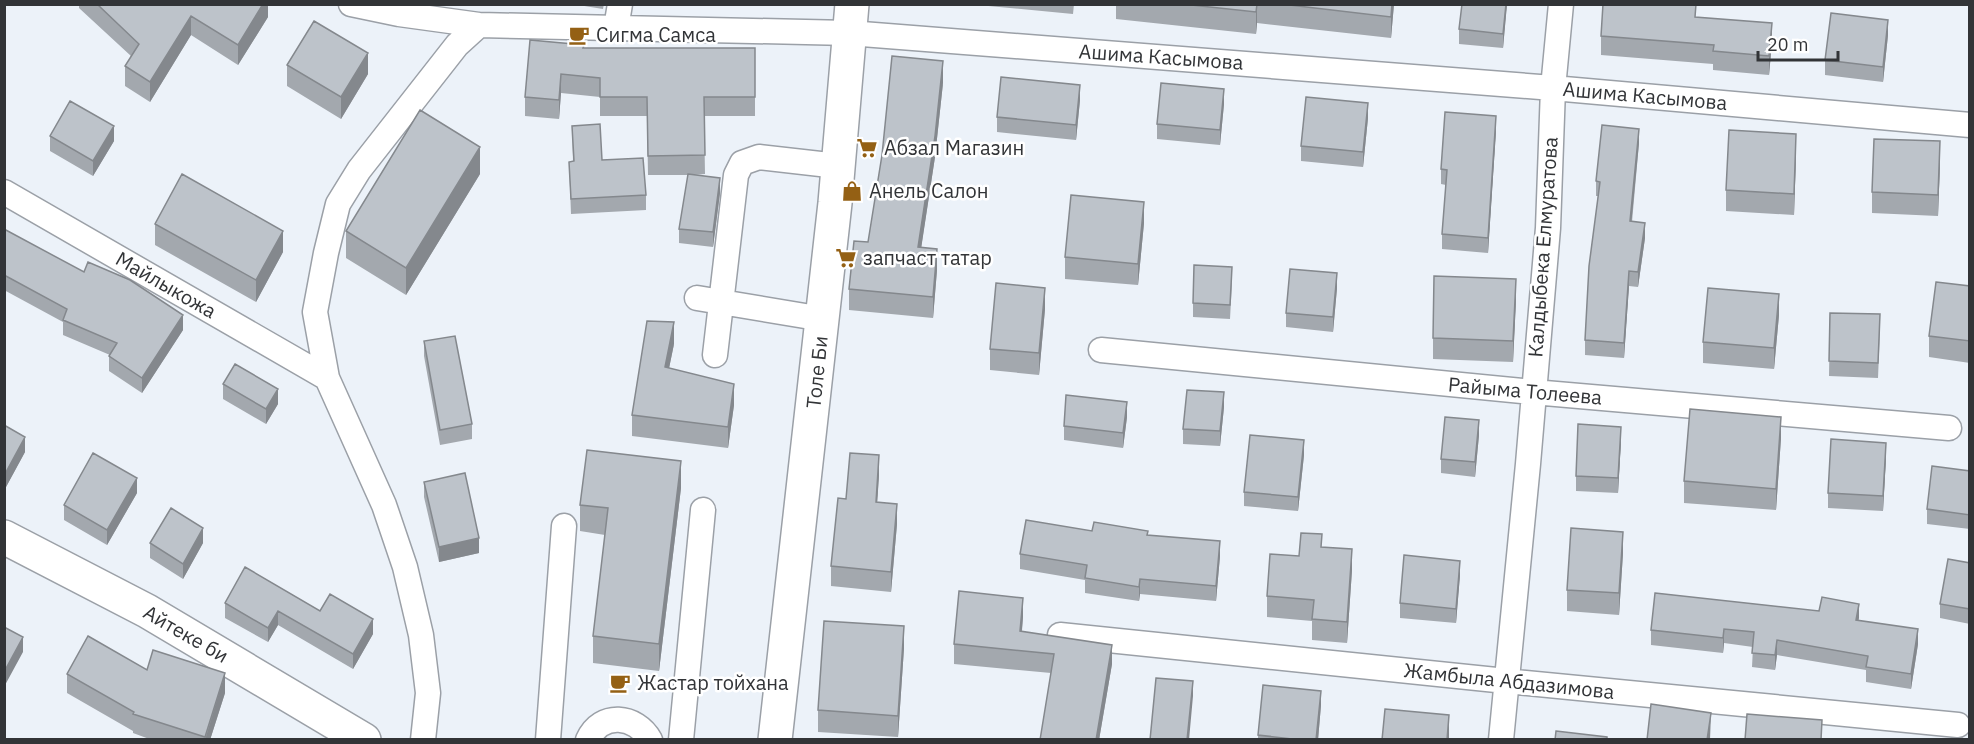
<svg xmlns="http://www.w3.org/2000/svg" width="1974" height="744" font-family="'IBM Plex Sans',sans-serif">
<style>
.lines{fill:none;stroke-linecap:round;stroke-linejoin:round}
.street-casing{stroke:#9ba0a7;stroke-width:27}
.secondary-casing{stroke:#9ba0a7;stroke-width:36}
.street{stroke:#fff;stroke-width:24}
.secondary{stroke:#fff;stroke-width:33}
.wall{fill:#a3a8ae}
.shaded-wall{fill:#84888d}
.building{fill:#bdc3ca;stroke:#84888d;stroke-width:1.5}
.labels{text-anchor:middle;stroke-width:5;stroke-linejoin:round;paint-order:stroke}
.poi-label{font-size:20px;fill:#323437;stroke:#fff;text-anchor:start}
.street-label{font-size:20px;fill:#323437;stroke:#fff}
</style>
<rect width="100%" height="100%" fill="#ecf2f9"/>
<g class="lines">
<!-- street casing -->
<g class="street-casing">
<path id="street" d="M351,4L399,14L479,25L849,33L1553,88L1970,125
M616,28L620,4
M4,192L327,378
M697,298L823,319
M1101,350L1533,392L1949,428
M715,355L736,175L742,163L759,157L838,166
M1060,635L1506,681L1958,725
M423,740L428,693L421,635L405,567L384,505L327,378L315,312L326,253L338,204L359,170L457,45L479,25
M548,740L564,526
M588,740C601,711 636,715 650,740
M681,740L703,510
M1501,740L1528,464L1548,228L1553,88L1561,4"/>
</g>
<!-- secondary casing -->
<g class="secondary-casing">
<path id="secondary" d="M4,537L147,611L364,740
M775,740L835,203L852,4"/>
</g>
<!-- street -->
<use href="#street" class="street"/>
<!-- secondary -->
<use href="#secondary" class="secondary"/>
</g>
<!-- wall -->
<path class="wall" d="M79,4H268V17L238,65L191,35L150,102L125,86V66L131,56L79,8Z
M572,4H604L603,9Z
M967,4H1074L1073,14Z
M1116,4H1394L1391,38L1257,23L1256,34L1116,19Z
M1507,4L1503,48L1459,44V29Z
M1696,17L1772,42L1769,75L1713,70V64L1601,55V36Z
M1888,35L1883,82L1825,75V60Z
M584,48H755V116H704L705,174L693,175L720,193L713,247L679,243V229L688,175H648L647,116H600V97L561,93L559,119L525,116V97Z
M287,65L368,74L341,119L287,86Z
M943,83L935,157L921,248L937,270L933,318L849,310V289L868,242Z
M1080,100L1076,140L997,132V117Z
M1224,104L1220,145L1157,139V124Z
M1368,118L1363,167L1301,161V146Z
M572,126L602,160L646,195V210L571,214L569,162L573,161Z
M1496,131L1488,253L1442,249V234L1446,185L1441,184V169Z
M50,136L114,141L93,176L50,151Z
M1639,143L1632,222L1645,238L1638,287L1629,286L1624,358L1585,355V340L1598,196H1596V181Z
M1796,155L1794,215L1726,211V190Z
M1940,163L1938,216L1872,213V192Z
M480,174L406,295L346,258V231Z
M1144,223L1138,285L1065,279V257Z
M155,224L283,252L256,302L155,245Z
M4,229L183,330L142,393L109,371V356L110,355L63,335V322L4,290Z
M1232,282L1230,319L1193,317V303Z
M1970,286V363L1929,357V336Z
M1337,288L1333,332L1286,327V313Z
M1516,300L1513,362L1433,359V338Z
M1045,309L1039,375L990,370V349Z
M1830,313L1880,329L1878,378L1829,376Z
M1779,315L1774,369L1703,363V342Z
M424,341L472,424V439L440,445L424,356Z
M674,344L669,368L734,405L728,448L632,436V415Z
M223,384L278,404L266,424L223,399Z
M1224,407L1220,446L1183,444V429Z
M1127,417L1123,448L1064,440V426Z
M4,425L25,452L6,487L4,486Z
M1479,435L1475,477L1441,473V459Z
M1781,438L1776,510L1684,503V481Z
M1621,441L1618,493L1576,491V476Z
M1304,455L1298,511L1244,506V492Z
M1886,458L1883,511L1828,508V493Z
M1970,471V529L1927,524V509Z
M879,475L877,502L897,524L891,592L831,586V566L846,499Z
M424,482L479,553L439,562L424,497Z
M681,488L659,671L593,663V636L605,535L580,531V505Z
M137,493L107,545L64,520V505Z
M1092,531L1148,535L1220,556L1216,601L1140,594L1139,601L1085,593V580L1020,569V554Z
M150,543H203L183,579L150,558Z
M1322,547L1352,570L1347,643L1312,640V621L1267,617V596L1299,556Z
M1623,553L1619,615L1567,611V590Z
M1970,563V624L1940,618V604Z
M1460,575L1456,623L1400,618V603Z
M225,603L320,611L373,634L353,669L278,625L268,642L225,618Z
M1023,617L1022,631L1112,664L1099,740H1040L1051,673L954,664V644Z
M1859,620L1918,644L1911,689L1866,682V670L1777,655L1775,670L1752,667L1753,647L1724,643L1723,653L1651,645V630Z
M904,648L898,737L818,732V710Z
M147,670L225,693L210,740H152L133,733V731L67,693V674Z
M1321,705L1318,740H1258V735Z"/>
<!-- shaded-wall -->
<path class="shaded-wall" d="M263,4H268V17L238,65V45Z
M1257,4V23L1256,34V12Z
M1392,4H1394L1391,38V17Z
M1506,4H1507L1503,48V34Z
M191,16V35L150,102V82Z
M1888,20V35L1883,82V67Z
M1772,23V42L1769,75V56Z
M368,53V74L341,119V97Z
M943,61V83L935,157L918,269V247Z
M561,74V93L559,119V100Z
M1080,85V100L1076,140V125Z
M1224,89V104L1220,145V130Z
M1368,103V118L1363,167V152Z
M1496,116V131L1488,253V238Z
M114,126V141L93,176V161Z
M1639,129V143L1630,236V221Z
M1796,134V155L1794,215V194Z
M1940,141V163L1938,216V195Z
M480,147V174L406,295V268Z
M720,178V193L713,247V232Z
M1144,202V223L1138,285V264Z
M1645,223V238L1638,287V272Z
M283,231V252L256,302V280Z
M937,249V270L933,318V297Z
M1629,271V286L1624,358V343Z
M1337,273V288L1333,332V317Z
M1516,279V300L1513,362V341Z
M1045,288V309L1039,375V353Z
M1779,294V315L1774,369V348Z
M183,315V330L142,393V378Z
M674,322V344L665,388V367Z
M734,384V405L728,448V427Z
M278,389V404L266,424V409Z
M1224,392V407L1220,446V431Z
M1127,402V417L1123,448V433Z
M1781,417V438L1776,510V489Z
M1479,420V435L1475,477V462Z
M1621,427V441L1618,493V478Z
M25,437V452L6,487V472Z
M1304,440V455L1298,511V497Z
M1886,443V458L1883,511V496Z
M879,455V475L876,522V502Z
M681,461V488L659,671V644Z
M137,478V493L107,545V530Z
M897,504V524L891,592V572Z
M203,528V543L183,579V564Z
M1623,532V553L1619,615V593Z
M479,538V553L439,562V547Z
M1220,541V556L1216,601V586Z
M1352,549V570L1347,643V622Z
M1460,561V575L1456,623V609Z
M1140,579V594L1139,601V587Z
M1023,598V617L1020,650V631Z
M1859,604V618L1856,635V620Z
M278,611V625L268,642V628Z
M373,619V634L353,669V654Z
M904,626V648L898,737V716Z
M1724,629V643L1723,653V638Z
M1918,629V644L1911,689V674Z
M23,637V652L4,687V672Z
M1777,640V655L1775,670V655Z
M1112,645V664L1099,740H1096Z
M225,673V693L210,740H205Z
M1193,681V696L1189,740H1187Z
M1321,691V705L1318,740H1316Z
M1711,713L1710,740H1707Z
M1449,715V740H1447Z"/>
<!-- building -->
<path class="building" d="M97,4H263L238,45L191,16L150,82L125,66L139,44Z
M1182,4H1257L1256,12Z
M1281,4H1392L1391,17Z
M1462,4H1506L1503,34L1459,29Z
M1603,4H1696L1695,17L1772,23L1769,56L1713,51L1714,45L1601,36Z
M1831,13L1888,20L1883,67L1825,60Z
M314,21L368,53L341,97L287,65Z
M530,40L584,45L583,48H755V97H704L705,155L648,156L647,97H600V78L561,74L559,100L525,97Z
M892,56L943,61L935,136L918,247L937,249L933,297L849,289L854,241L868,242L882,155Z
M1001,77L1080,85L1076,125L997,117Z
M1161,83L1224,89L1220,130L1157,124Z
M1306,97L1368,103L1363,152L1301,146Z
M70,101L114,126L93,161L50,136Z
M420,110L480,147L406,268L346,231Z
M1445,112L1496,116L1488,238L1442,234L1447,170L1441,169Z
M600,124L602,160L643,158L646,195L571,199L569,162L574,161L572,126Z
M1602,125L1639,129L1630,221L1645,223L1638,272L1629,271L1624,343L1585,340L1589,266L1600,182L1596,181Z
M1729,130L1796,134L1794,194L1726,190Z
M1874,139L1940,141L1938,195L1872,192Z
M182,174L283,231L256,280L155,224Z
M688,174L720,178L713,232L679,229Z
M1071,195L1144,202L1138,264L1065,257Z
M4,229L84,272L88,262L130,280L183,315L142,378L109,356L117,343L63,320L67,309L4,275Z
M1194,265L1232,267L1230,305L1193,303Z
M1290,269L1337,273L1333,317L1286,313Z
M1434,276L1516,279L1513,341L1433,338Z
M1936,282L1970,286V341L1929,336Z
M996,283L1045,288L1039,353L990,349Z
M1708,288L1779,294L1774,348L1703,342Z
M1830,313L1880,314L1878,363L1829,361Z
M647,321L674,322L665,367L734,384L728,427L632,415Z
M455,336L472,424L440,430L424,341Z
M235,364L278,389L266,409L223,384Z
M1187,390L1224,392L1220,431L1183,429Z
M1066,395L1127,402L1123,433L1064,426Z
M1690,409L1781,417L1776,489L1684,481Z
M1445,417L1479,420L1475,462L1441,459Z
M1578,424L1621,427L1618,478L1576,476Z
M4,425L25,437L6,472L4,471Z
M1250,435L1304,440L1298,497L1244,492Z
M1831,439L1886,443L1883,496L1828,493Z
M587,450L681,461L659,644L593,636L608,508L580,505Z
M93,453L137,478L107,530L64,505Z
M850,453L879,455L876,502L897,504L891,572L831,566L838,498L846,499Z
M1932,466L1970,471V515L1927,509Z
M465,473L479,538L439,547L424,482Z
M171,508L203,528L183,564L150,543Z
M1026,520L1092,531L1094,522L1148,531L1147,535L1220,541L1216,586L1140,579L1139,587L1085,578L1087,565L1020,554Z
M1571,528L1623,532L1619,593L1567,590Z
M1301,533L1322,534L1321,547L1352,549L1347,622L1312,619L1314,600L1267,596L1270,554L1299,556Z
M1404,555L1460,561L1456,609L1400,603Z
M1948,559L1970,563V609L1940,604Z
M245,567L320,611L330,594L373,619L353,654L278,611L268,628L225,603Z
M959,591L1023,598L1020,631L1112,645L1096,740H1040L1054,654L954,644Z
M1655,593L1819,611L1822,597L1859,604L1856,620L1918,629L1911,674L1866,667L1868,656L1777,640L1775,655L1752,653L1754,632L1724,629L1723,638L1651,630Z
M824,621L904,626L898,716L818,710Z
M4,627L23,637L4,672Z
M88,636L147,670L153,650L225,673L205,737L133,714L134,712L67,674Z
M1156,678L1193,681L1187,740H1150Z
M1263,685L1321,691L1316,740H1301L1258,735Z
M1651,704L1711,713L1707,740H1647Z
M1385,709L1449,715L1447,740H1382Z
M1747,714L1822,720L1821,740H1745Z
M1556,731L1607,737V740H1555Z"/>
<!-- icons -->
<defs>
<g id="cafe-bare" transform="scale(1.62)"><path d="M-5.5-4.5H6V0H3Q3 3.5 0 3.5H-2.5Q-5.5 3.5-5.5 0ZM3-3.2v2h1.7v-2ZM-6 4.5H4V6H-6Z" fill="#946014" stroke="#fff" stroke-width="2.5" paint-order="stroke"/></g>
<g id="supermarket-bare" transform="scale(1.62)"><path d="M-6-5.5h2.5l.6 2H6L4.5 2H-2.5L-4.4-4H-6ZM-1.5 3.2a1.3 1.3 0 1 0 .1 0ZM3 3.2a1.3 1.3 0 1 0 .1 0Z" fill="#946014" stroke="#fff" stroke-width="2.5" paint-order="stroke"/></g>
<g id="shop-bare" transform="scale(1.62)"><path d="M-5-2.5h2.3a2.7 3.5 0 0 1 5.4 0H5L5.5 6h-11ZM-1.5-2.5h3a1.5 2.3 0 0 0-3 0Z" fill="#946014" stroke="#fff" stroke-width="2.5" paint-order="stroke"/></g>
</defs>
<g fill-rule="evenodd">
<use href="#cafe-bare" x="579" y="35"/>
<use href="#supermarket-bare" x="867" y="148"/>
<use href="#shop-bare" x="852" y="191"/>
<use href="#supermarket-bare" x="846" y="258"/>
<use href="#cafe-bare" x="620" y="683"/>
</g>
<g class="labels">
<!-- poi labels -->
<g class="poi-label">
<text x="596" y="42">Сигма Самса</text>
<text x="884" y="155">Абзал Магазин</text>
<text x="869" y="198">Анель Салон</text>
<text x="863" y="265">запчаст татар</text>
<text x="637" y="690">Жастар тойхана</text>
</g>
<!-- street labels -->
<g class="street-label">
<text transform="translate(1161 57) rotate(4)" y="7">Ашима Касымова</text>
<text transform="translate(1645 96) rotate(5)" y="7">Ашима Касымова</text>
<text transform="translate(1543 247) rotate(-86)" y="7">Калдыбека Елмуратова</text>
<text transform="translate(166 285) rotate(30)" y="7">Майлыкожа</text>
<text transform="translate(817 372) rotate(-84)" y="7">Толе Би</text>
<text transform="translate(1525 391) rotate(5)" y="7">Райыма Толеева</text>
<text transform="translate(186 634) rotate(30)" y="7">Айтеке би</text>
<text transform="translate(1509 681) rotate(6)" y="7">Жамбыла Абдазимова</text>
</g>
</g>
<!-- border -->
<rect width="1974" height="744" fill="none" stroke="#323437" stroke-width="12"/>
<!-- scale -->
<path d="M1758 51v9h80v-9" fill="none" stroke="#323437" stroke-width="3"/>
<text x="1767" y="51" font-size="18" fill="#323437" stroke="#ffffff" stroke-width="4.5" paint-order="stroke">20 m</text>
</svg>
